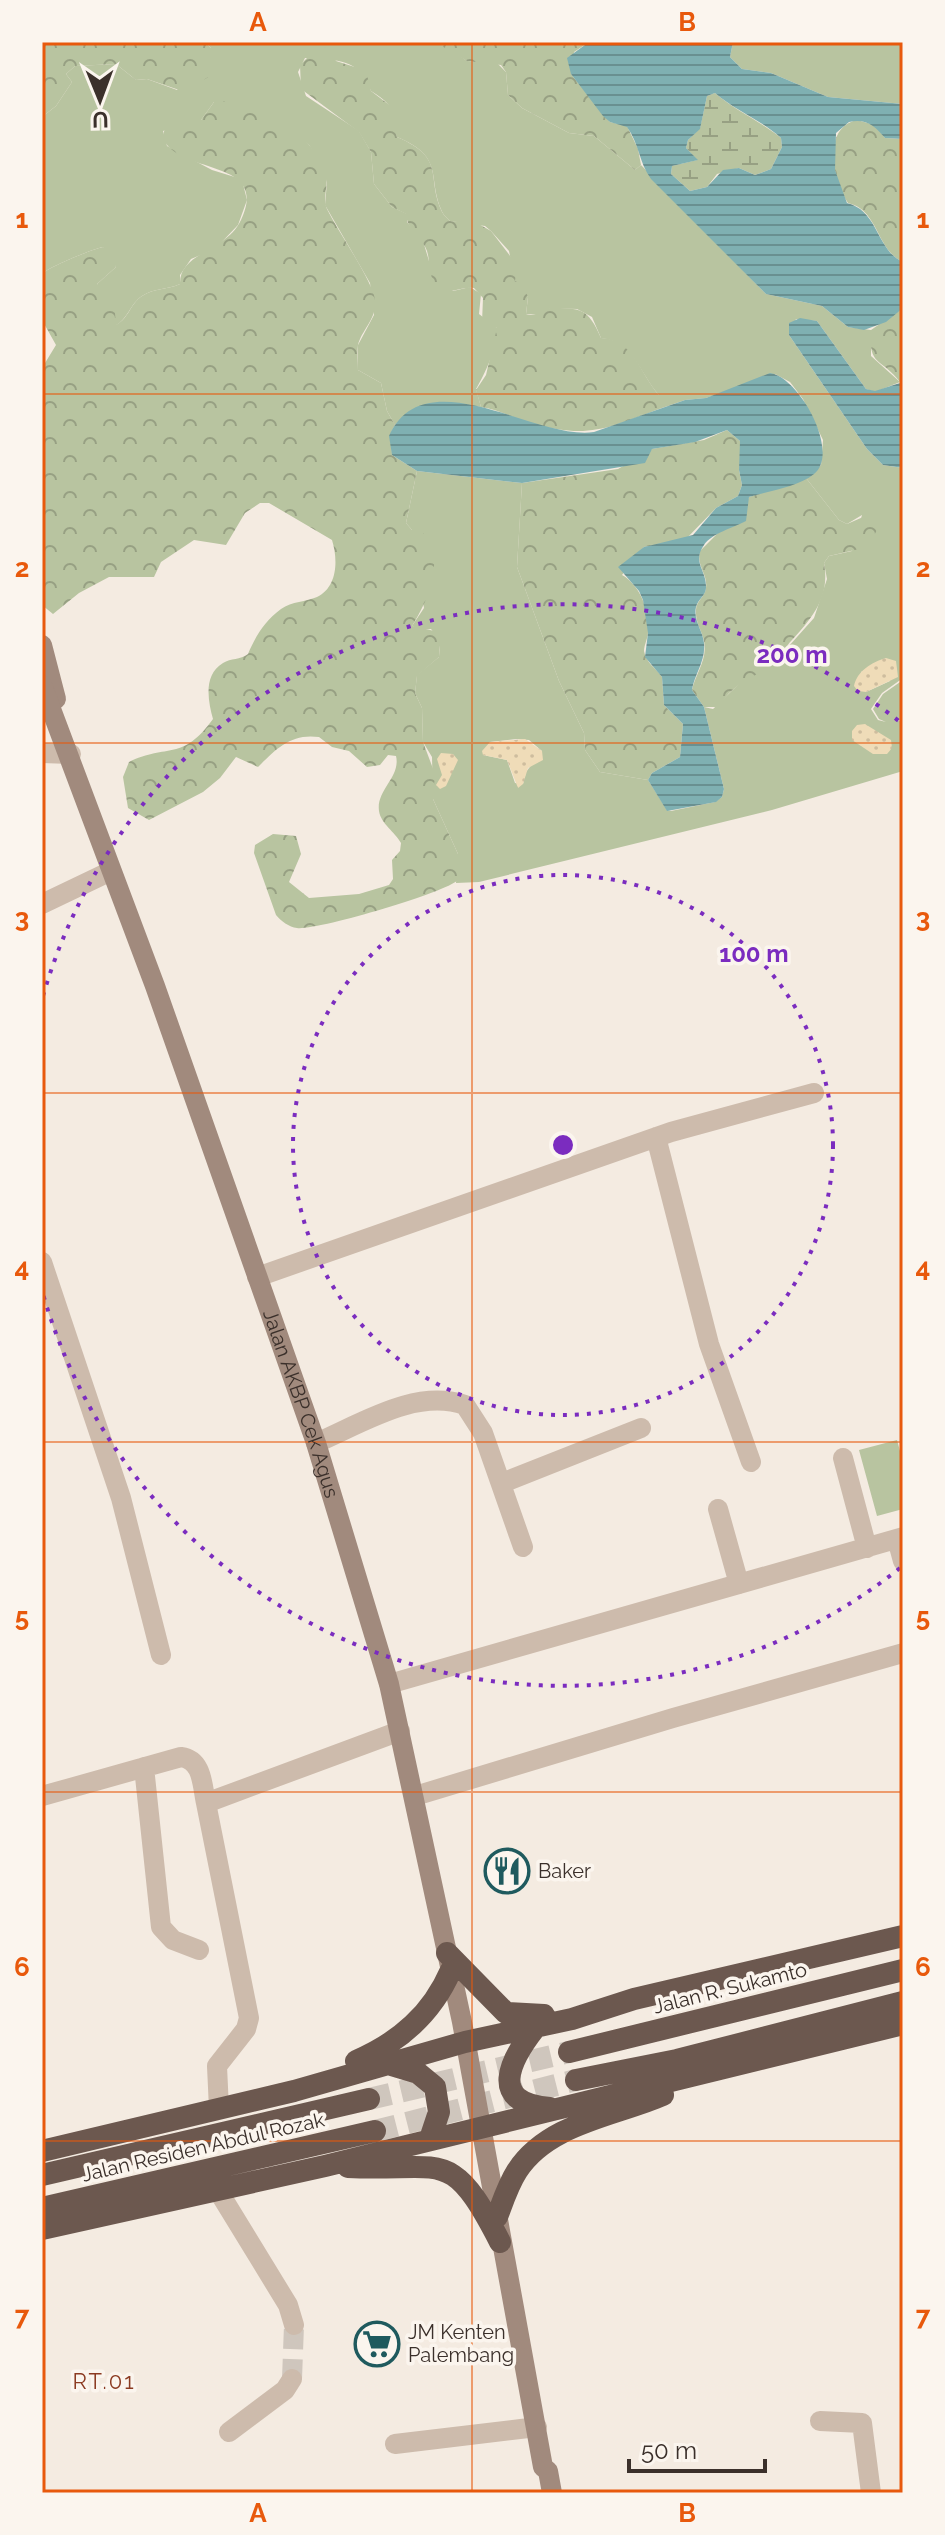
<svg xmlns="http://www.w3.org/2000/svg" width="945" height="2535" font-family="Raleway,sans-serif">
<style>
.green{fill:#b8c4a0;fill-rule:evenodd}
.forest{fill:url(#forest-crowns)}
.wetland{fill:url(#wetland-marsh)}
.sand{fill:url(#sand-dots)}
.water{fill:url(#water-rules);fill-rule:evenodd}
.lines{fill:none;stroke-linecap:round;stroke-linejoin:round}
.minor-tunnel{stroke:#cfc6bd;stroke-width:20;stroke-dasharray:20 10;stroke-linecap:butt}
.trunk-tunnel{stroke:#cfc6bd;stroke-width:22;stroke-dasharray:22 11;stroke-linecap:butt}
.minor{stroke:#cdbbac;stroke-width:20}
.secondary{stroke:#a18a7d;stroke-width:20}
.trunk{stroke:#6c584f;stroke-width:22}
.grid{fill:none;stroke:#e8590c;stroke-width:2;stroke-opacity:0.55}
.ring{fill:none;stroke:#7b2cbf;stroke-width:4;stroke-dasharray:4 8}
.labels{text-anchor:middle;stroke-width:7;stroke-linejoin:round;paint-order:stroke}
.street-label{font-size:20px;fill:#3b302b;stroke:#fbf5ee}
.poi-label{font-size:20px;fill:#3b302b;stroke:#fbf5ee;text-anchor:start}
.neighbourhood-label{font-size:22px;letter-spacing:2px;fill:#8c3b22;stroke:#fbf5ee}
.centre{fill:#7b2cbf;stroke:#fbf5ee;stroke-width:4}
.ring-label{font-size:24px;text-anchor:middle;font-weight:bold;fill:#7b2cbf;stroke:#fbf5ee;stroke-width:7;stroke-linejoin:round;paint-order:stroke}
.neatline{fill:none;stroke:#e8590c;stroke-width:3}
.grid-label{font-size:26px;text-anchor:middle;font-weight:bold;fill:#e8590c}
</style>
<defs>
<pattern id="forest-crowns" width="20" height="18" patternUnits="userSpaceOnUse" patternTransform="scale(2)"><rect width="20" height="18" fill="#b8c4a0"/><path d="M2 6a3 3 0 1 1 6 0M12 15a3 3 0 1 1 6 0" fill="none" stroke="#97a083"/></pattern>
<pattern id="wetland-marsh" width="20" height="14" patternUnits="userSpaceOnUse" patternTransform="scale(2)"><rect width="20" height="14" fill="#b8c4a0"/><path d="M1 5h8M5 5V1M11 12h8M15 12V8" fill="none" stroke="#97a083"/></pattern>
<pattern id="sand-dots" width="8" height="8" patternUnits="userSpaceOnUse" patternTransform="scale(2)"><rect width="8" height="8" fill="#efdcb8"/><path d="M2 2h.1M6 6h.1" fill="none" stroke="#cebd9e" stroke-width="1.8" stroke-linecap="round"/></pattern>
<pattern id="water-rules" width="6" height="5" patternUnits="userSpaceOnUse" patternTransform="scale(2)"><rect width="6" height="5" fill="#7fb0b2"/><path d="M0 2.5h6" fill="none" stroke="#699091"/></pattern>
</defs>
<rect width="100%" height="100%" fill="#f4ebe1"/>
<!-- green -->
<path class="green" d="M205,42H440L467,61L497,63L506,72L508,95L522,108L569,133L594,136L635,170L641,165L766,294L822,306L848,327L871,330V356L900,382L875,392L866,389L817,321L796,319L789,335L867,449L883,465L903,468V678L882,693L871,709L878,720L886,722L879,719L873,709L883,694L903,680V720L894,721H903V771L772,810L479,882L456,883L458,854L433,799L432,757L423,742L422,708L415,693L417,675L439,657C440,644 439,639 431,629L421,630L412,626L424,608L412,530L406,523L417,471L522,483L517,567L559,681L584,733L585,750L600,772L648,780L667,810L671,811L715,802L722,797L724,789L704,707L713,709L744,679L780,656L814,618L827,579L824,563L829,556L852,551L862,515L847,524L839,520L806,478L821,465L823,440L803,399L790,382L775,374L706,398L685,400L659,409V395C640,374 634,342 601,338L592,317L577,309L550,308L540,315L526,314L528,297L515,281L509,251L491,231L485,226L450,221L444,215C425,180 448,158 397,137C388,111 401,110 371,91C358,57 339,61 305,58L298,72L306,96L359,131L371,152L374,184L392,207L407,214V222L423,241L429,261L453,291L470,287L481,294L479,314L497,328C498,346 485,374 476,389L481,407C447,403 421,398 395,425L387,411L381,383L358,370V345L374,315L370,283L325,205L327,182L318,159L309,145L273,118L214,102L201,120L163,131L167,146L212,170L238,178L243,184L247,200L238,225L215,249L191,259L180,275V284C167,290 154,288 142,296C130,304 128,319 115,326L97,284L116,267L103,247C90,250 49,267 42,274V117L56,106L72,82L66,74L75,66L116,64L136,80L147,79L177,90L211,48ZM886,658L890,681L866,692L861,672ZM516,739L529,740L542,751L526,772L523,784L515,783L507,760L483,755L490,742Z
M733,42H903V104L828,97L771,73L742,69L730,57Z
M897,1440L903,1462V1509L877,1516L859,1450Z"/>
<!-- forest -->
<path class="forest" d="M42,42H205L211,48L216,72L185,92L147,79L136,80L116,64L75,66L66,74L72,82L56,106L42,117Z
M435,42H589L574,52L571,74L610,122L627,126L638,149L641,165L635,170L594,136L569,133L522,108L508,95L506,72L501,65L467,61Z
M327,47L336,61L361,69L367,75L371,91L392,107L397,137C449,159 424,179 444,215L450,221L477,223L491,231L517,265L515,281L523,285L528,297L526,314C539,318 539,308 550,308C581,308 588,308 601,338C634,339 640,374 659,395V409C609,428 588,439 534,424C515,419 500,410 481,407L476,390L486,375L497,328L482,322L483,298L474,288C463,286 454,293 443,290C428,285 431,264 427,251C422,236 407,231 406,214L392,207L374,184L371,152L359,132L301,89L300,65L312,53Z
M214,102C252,97 315,135 326,173C329,185 322,199 327,209C337,230 373,281 375,300C377,319 362,329 358,345C357,353 358,362 358,370L381,383L387,411L395,425L391,432L392,455L417,471L406,523L412,530L421,531C447,558 429,599 412,626L439,632V657L417,676L415,693L422,708L423,742L435,774L433,799L458,854L461,871L458,880C445,893 315,931 297,928C289,927 281,921 276,915L254,853L255,845L273,834L296,836L301,854L289,882L309,898L359,894L389,885L393,879L392,860L400,851L401,843C395,832 381,824 379,811C376,790 401,777 396,756L388,755L380,765L367,767L349,751L332,747L319,737C291,733 276,749 258,767L236,757L220,778L203,792L149,820L128,808L123,777L129,762C168,743 182,762 213,719C208,701 203,675 223,663C231,658 240,660 248,654C256,635 265,621 281,609C292,601 306,602 317,597C338,587 338,559 332,540L269,503H260L245,513L226,545L194,540L161,562L154,577H109L79,593L53,614L42,605V368L56,345L42,320V274C49,267 90,250 103,247L111,251L116,267L97,284L114,301L116,325C129,318 130,304 142,296C154,288 167,290 180,284C179,252 226,252 241,220C270,158 182,176 163,139C164,115 183,120 201,120Z
M857,120L875,125L885,138L903,139V262C876,250 879,210 848,203C832,179 822,128 857,120Z
M903,308V382H900C881,357 868,367 871,330Z
M727,430L740,441L742,449L739,470L742,485L738,496L716,508L686,539L644,547L622,575C640,585 650,611 648,632C648,638 644,645 644,651C646,663 656,668 662,677L664,705L683,724L680,757L652,773L648,780L600,772L585,750L584,733L559,681L517,567L522,483L618,469L652,449L704,440Z
M806,478L839,520L847,524L870,514L878,528L868,547L829,556L824,563C830,596 814,616 792,640C786,646 783,654 777,660C757,679 735,679 719,707H704L692,690C695,675 708,659 704,641C702,631 695,622 696,610C696,601 705,597 706,588C708,574 696,566 700,551L746,505L749,497Z"/>
<!-- wetland -->
<path class="wetland" d="M715,93C736,111 760,121 781,138L782,147L771,169L755,175L739,168L717,174L707,187L690,191L671,174L672,166L697,160L686,148L688,140L700,128L707,96Z"/>
<!-- sand -->
<path class="sand" d="M886,658L896,661L898,677L866,692L858,691L854,686C857,671 872,662 886,658Z
M865,724L891,740L892,748L887,754H873L852,740V731L857,725Z
M525,739L542,751L543,760L528,768L523,784L518,788L507,760L483,755L482,751L490,742Z
M441,753L453,754L458,760L446,786L440,789L436,785L442,775L437,759Z"/>
<!-- water -->
<path class="water" d="M589,42H733L730,57L742,69L771,73L828,97L903,104V139L885,138C875,126 866,118 849,122L836,133L835,170L847,203C879,211 876,250 903,262V308L886,322L864,330L848,327L822,306L766,294L651,179C639,163 639,143 627,127L610,122L603,116L571,74L567,58ZM715,93C736,111 761,120 781,138L782,147L771,169L755,175L739,168L723,170L707,187L690,191L671,174L672,166L698,160L686,148L688,140L700,129L707,96Z
M800,318L817,321L866,389L875,391L903,382V468L883,465L867,449L789,335V323Z
M770,373C799,377 841,452 814,474C798,487 769,491 749,497L746,521C733,528 712,533 704,545C692,562 706,570 706,586C707,595 698,599 696,607C693,620 703,631 704,643C706,661 694,675 692,690L704,707L724,789L722,797L716,802L667,811L648,780L652,773L680,757L683,724L664,705L662,677L645,657L648,633L643,600L639,591L618,567L644,547L693,535L716,508L738,496L742,485L739,470L740,441L727,430L695,442L652,449L645,463L522,483L417,471L392,455L389,436C425,357 537,441 594,432L685,400L706,398Z"/>
<g class="lines">
<!-- minor-tunnel -->
<path class="minor-tunnel" d="M292,2379L294,2325"/>
<!-- trunk-tunnel -->
<path class="trunk-tunnel" d="M369,2099L569,2052
M375,2131L576,2080"/>
<!-- minor -->
<path class="minor" d="M42,753L71,754
M42,904L111,871
M656,1137L709,1344L751,1462
M42,1262L121,1498L161,1655
M257,1277L671,1132L814,1093
M316,1443C361,1424 415,1388 465,1405L483,1433L523,1547
M843,1458L867,1548
M502,1483L641,1428
M718,1509L739,1584
M897,1539L903,1561
M389,1684L903,1537
M144,1767L161,1927L173,1940L199,1950
M42,1796L181,1757C203,1760 202,1785 206,1803L400,1731
M415,1796L673,1718L903,1653
M206,1803L249,2018L246,2029L217,2066L219,2109
M217,2189L288,2305L294,2325
M820,2421L862,2423L871,2493
M229,2432L285,2390L292,2379
M395,2444L537,2427"/>
<!-- secondary -->
<g class="secondary">
<path d="M42,645L56,699"/>
<path id="s1" d="M42,685L155,986L316,1443L389,1684L462,2022L543,2467L548,2471L552,2493"/>
</g>
<!-- trunk -->
<path class="trunk" d="M447,1953L506,2013L544,2015
M535,2028C510,2060 487,2103 550,2108
M569,2052L903,1970
M356,2061C400,2042 432,2014 451,1970
M388,2064L418,2073L435,2087L439,2112L430,2139
M576,2080L677,2060L903,2002
M42,2151L294,2091L465,2042L572,2019L634,1999L903,1936
M348,2167C443,2172 450,2144 500,2242
M42,2175L369,2099
M42,2208L375,2131
M497,2217C503,2201 508,2185 517,2171C548,2123 615,2116 663,2095
M42,2229L325,2166L903,2024"/>
</g>
<!-- grid -->
<path class="grid" d="M472,42V2493M42,394H903M42,743H903M42,1093H903M42,1442H903M42,1792H903M42,2141H903"/>
<!-- distance rings -->
<g class="ring">
<circle cx="563" cy="1145" r="270"/>
<path d="M900 1568A541 541 0 0 1 43 1294M43 996A541 541 0 0 1 900 722"/>
</g>
<!-- icons -->
<defs>
<g id="restaurant-ring" transform="scale(2.3)"><circle r="9.5" fill="#fbf5ee" stroke="#1f5a5e" stroke-width="1.5"/><path d="M-5-6h1v4h1v-4h1v4h1v-4h1v5L-1.5 .5V6h-2V.5L-5-1ZM5-6V6H3V1.5H1.5Q1.5-4 5-6Z" fill="#1f5a5e"/></g>
<g id="supermarket-ring" transform="scale(2.3)"><circle r="9.5" fill="#fbf5ee" stroke="#1f5a5e" stroke-width="1.5"/><path d="M-6-5.5h2.5l.6 2H6L4.5 2H-2.5L-4.4-4H-6ZM-1.5 3.2a1.3 1.3 0 1 0 .1 0ZM3 3.2a1.3 1.3 0 1 0 .1 0Z" fill="#1f5a5e"/></g>
</defs>
<g fill-rule="evenodd">
<use href="#restaurant-ring" x="507" y="1871"/>
<use href="#supermarket-ring" x="377" y="2344"/>
</g>
<g class="labels">
<!-- street labels -->
<g class="street-label">
<text dy="7" stroke="none"><textPath href="#s1" startOffset="764">Jalan AKBP Cek Agus</textPath></text>
<text transform="translate(730 1988) rotate(-14)" y="7">Jalan R. Sukamto</text>
<text transform="translate(203 2147) rotate(-13)" y="7">Jalan Residen Abdul Rozak</text>
</g>
<!-- poi labels -->
<g class="poi-label">
<text x="538" y="1878">Baker</text>
<text x="408" y="2339">JM Kenten<tspan x="408" dy="23">Palembang</tspan></text>
</g>
<!-- neighbourhood labels -->
<g class="neighbourhood-label">
<text x="104" y="2389">RT.01</text>
</g>
</g>
<circle cx="563" cy="1145" r="12" class="centre"/>
<g class="ring-label">
<text x="792" y="663">200 m</text>
<text x="754" y="962">100 m</text>
</g>
<!-- border -->
<rect width="945" height="2535" fill="none" stroke="#fbf5ee" stroke-width="88"/>
<!-- north arrow -->
<g transform="translate(100 100) rotate(179)" stroke="#fbf5ee" stroke-width="6" paint-order="stroke">
<path d="M0-6L14 30L0 20L-14 30Z" fill="#3b302b"/>
<text y="-12" font-size="22" font-weight="bold" text-anchor="middle" fill="#3b302b">U</text>
</g>
<!-- scale -->
<path d="M629 2459v12h136v-12" fill="none" stroke="#3b302b" stroke-width="4"/>
<text x="641" y="2459" font-size="24" fill="#3b302b" stroke="#fbf5ee" stroke-width="6" paint-order="stroke">50 m</text>
<rect x="44" y="44" width="857" height="2447" class="neatline"/>
<g class="grid-label">
<text x="258" y="31">A</text>
<text x="687" y="31">B</text>
<text x="22" y="228">1</text>
<text x="923" y="228">1</text>
<text x="22" y="577">2</text>
<text x="923" y="577">2</text>
<text x="22" y="927">3</text>
<text x="923" y="927">3</text>
<text x="22" y="1277">4</text>
<text x="923" y="1277">4</text>
<text x="22" y="1626">5</text>
<text x="923" y="1626">5</text>
<text x="22" y="1976">6</text>
<text x="923" y="1976">6</text>
<text x="22" y="2325">7</text>
<text x="923" y="2325">7</text>
<text x="258" y="2522">A</text>
<text x="687" y="2522">B</text>
</g>
</svg>
